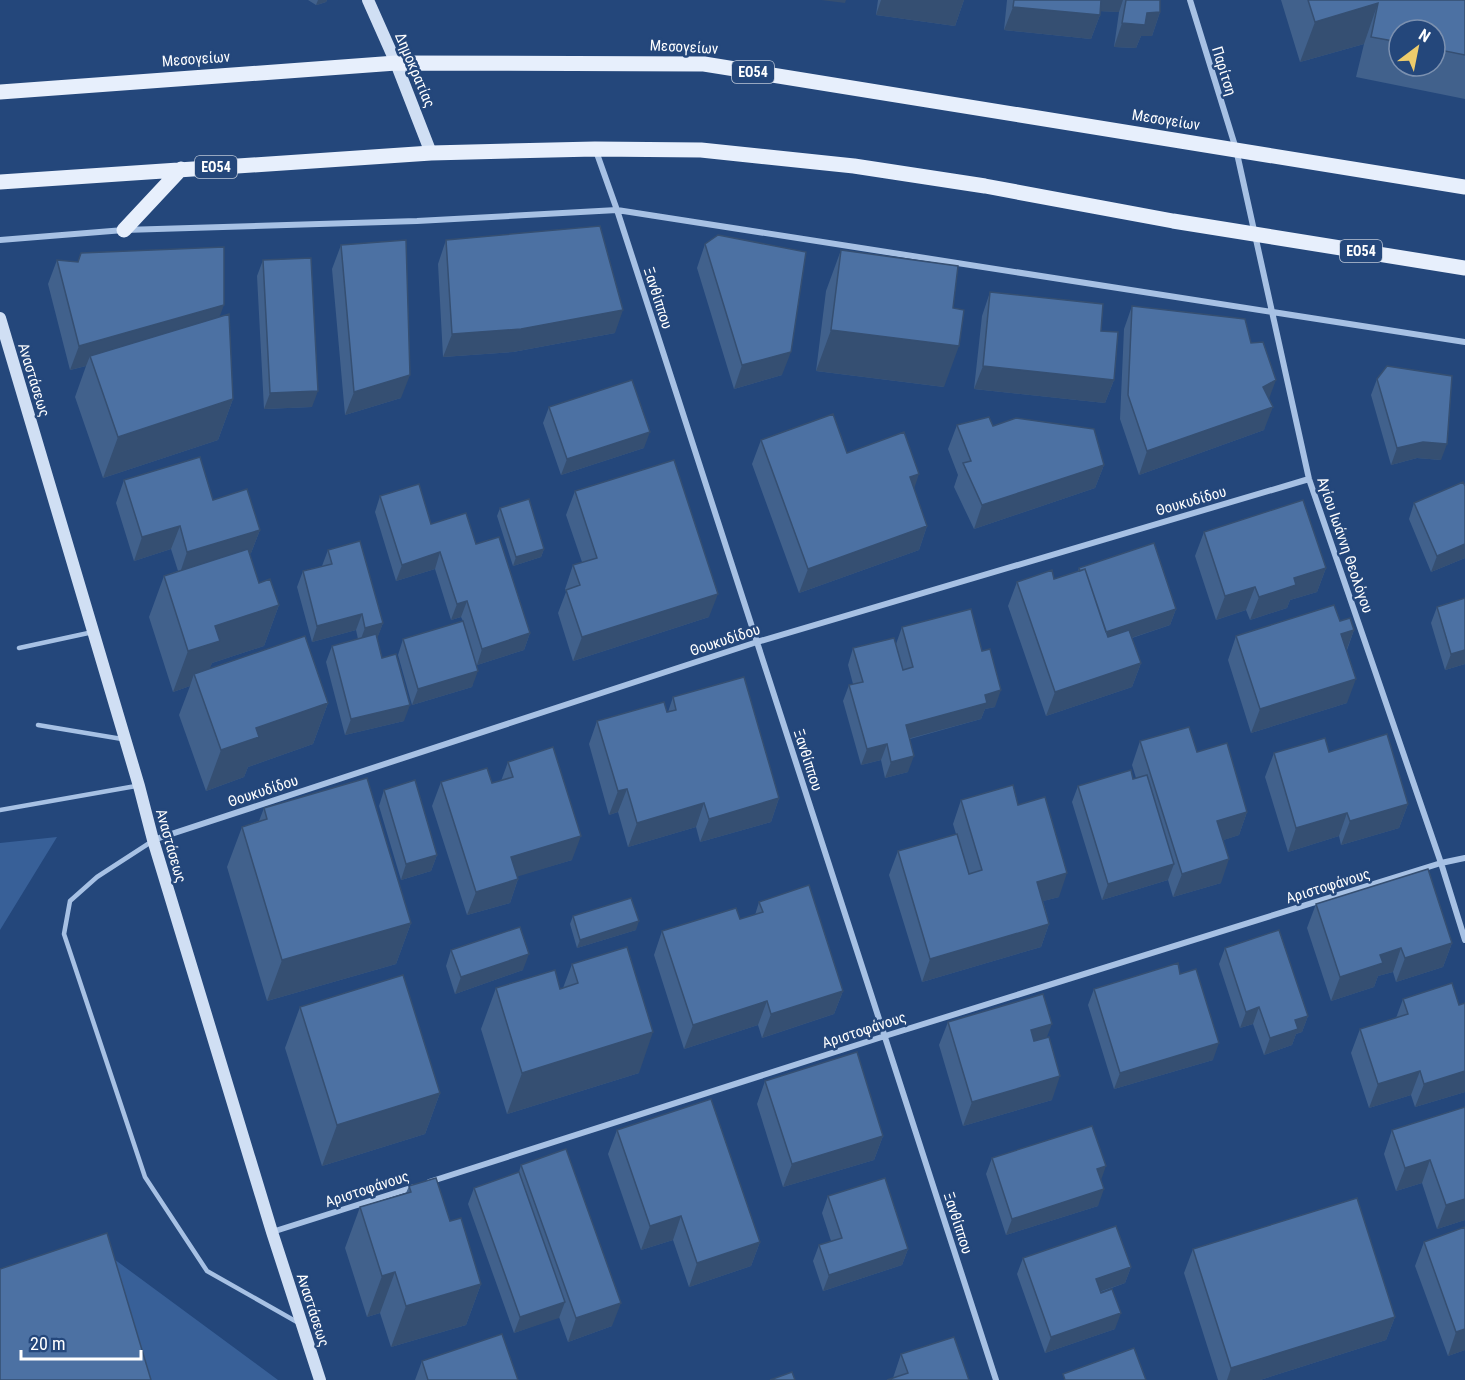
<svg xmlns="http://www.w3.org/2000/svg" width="1465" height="1380" font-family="'Roboto Condensed',sans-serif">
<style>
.green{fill:#386098}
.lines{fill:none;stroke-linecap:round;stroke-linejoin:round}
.lane{stroke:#a7c1e4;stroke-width:4.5}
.street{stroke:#a7c1e4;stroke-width:6}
.secondary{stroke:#d0dff4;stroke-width:12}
.primary{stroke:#e7effc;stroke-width:15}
.wall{fill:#41618c;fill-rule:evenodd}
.shaded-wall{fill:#354f72}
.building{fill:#4c71a3;stroke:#354f72;stroke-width:1.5}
.labels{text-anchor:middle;stroke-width:5;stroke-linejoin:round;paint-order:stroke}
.shield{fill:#24477b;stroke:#bdc8d7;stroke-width:1.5}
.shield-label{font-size:14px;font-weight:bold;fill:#fff}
.street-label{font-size:15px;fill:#fff;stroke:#24477b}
</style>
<rect width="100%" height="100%" fill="#24477b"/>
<!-- green -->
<path class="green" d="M57,837L0,930V843Z
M99,1248L278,1380H0Z"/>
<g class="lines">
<!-- lane -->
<path class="lane" d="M19,648L93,632
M38,725L122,739
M0,810L136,786
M151,842L97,877L70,901L64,934L145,1177L207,1271L297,1322"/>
<!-- street -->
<path class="street" d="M1190,0L1236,149L1309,479L1441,863L1465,940
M596,151L617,210L996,1380
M0,240L124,230L417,221L617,210L1465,342
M153,840L757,642L1309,479
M429,1182L885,1036L1441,863L1465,858
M272,1232L414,1187"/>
<!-- secondary -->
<path class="secondary" d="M368,0L396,63L431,153
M0,318L139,786L153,840L272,1232L320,1380"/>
<!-- primary -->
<path class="primary" d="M0,92L396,63L704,64L1465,187
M0,182L431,153L595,149L701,150L854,166L985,186L1173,221L1465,268
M124,230L181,169"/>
</g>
<!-- wall -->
<path class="wall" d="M308,0H327L326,2L320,4L316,5Z
M878,0H964L955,26L876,15Z
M1007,0H1160V12L1152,36H1141L1136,48L1114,47L1119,12L1100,11V15L1091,39L1004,30Z
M1281,0H1465V99L1356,77L1364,44L1300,62ZM1399,30H1435V66H1399Z
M446,240L615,333L513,352L443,357L438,264Z
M705,244L782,375L734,389L697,268Z
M341,245L401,398L345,415L332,269Z
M841,250L944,387L816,371L826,291Z
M57,260L220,317L233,399L218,440L103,478L75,397L86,366L70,370L48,284Z
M263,260L312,407L264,409L257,276Z
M990,292L1101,331L1114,380L1105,403L974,389L982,316Z
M1132,306L1251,343L1269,399L1264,430L1139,475L1120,419L1124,329Z
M1377,379L1441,460L1417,458L1391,465L1371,395Z
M549,407L644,448L561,475L543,423Z
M957,425L993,426L1104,465L1095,488L974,529L954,487L958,475L948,449Z
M761,440L847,453L914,489L927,526L919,550L799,593L752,464Z
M124,480L213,500L260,530L251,553L249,554L259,583L279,605L264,646L212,663L209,669L328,703L313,744L248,767L244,777L206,791L179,715L190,686L173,692L149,617L164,576L178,571L171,549L134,561L116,503Z
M1465,486V558L1431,572L1409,519L1414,503Z
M575,491L709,617L573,661L558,613L566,592L565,589L573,565L582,562L566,515Z
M380,496L431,524L476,544L530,633L524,650L477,665L472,687L412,705L398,655L403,639L463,621L461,617L451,620L435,569L396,581L375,512Z
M500,508L544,549L541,557L513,566L497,516Z
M1204,532L1326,568L1317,592L1290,600L1287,608L1250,620L1246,610L1216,620L1195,556Z
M328,550L383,623L377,638L382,658L404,721L345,735L326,662L332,646L358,639L356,630L312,642L297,587L303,571L322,566Z
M1079,568L1176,609L1170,625L1132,638L1141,663L1132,687L1046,716L1008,606L1017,582L1054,579L1078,571Z
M1465,598V664L1445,670L1431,623L1437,607Z
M1340,621L1354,630L1347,650V703L1251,733L1228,660L1236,636Z
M902,627L995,707L985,709L981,719L910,739L908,772L885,778L881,760L861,765L843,701L849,685L853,684L848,665L853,648L896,644Z
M673,697L779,798L771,822L700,842L696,827L628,847L618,812L609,815L589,744L597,721L668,712Z
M1140,741L1197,752L1247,812L1239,835L1223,840L1221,883L1173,897L1168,880L1102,900L1072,802L1078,786L1136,778L1132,765Z
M1329,752L1408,804L1399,828L1341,845L1339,836L1288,852L1265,777L1274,753Z
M508,762L572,860L517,876L518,879L510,903L467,915L432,806L441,782L492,783L501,781Z
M384,790L437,855L431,871L401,880L379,806Z
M961,800L1018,805L1059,897L1043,901L1049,924L1041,947L922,982L889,875L898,851L956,834L953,824Z
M264,808L411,923L396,964L267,1001L227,867L242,827L259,821Z
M759,902L843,991L834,1014L762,1038L758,1025L684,1049L654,955L662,931L740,919L755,915Z
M1316,904L1452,943L1443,967L1396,982L1393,972L1378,976L1374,987L1331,1001L1307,928Z
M573,916L636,930L577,948L570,924Z
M1225,948L1308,1016L1302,1032L1296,1034L1292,1045L1264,1055L1253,1024L1240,1028L1219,964Z
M451,950L523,970L455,994L446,966Z
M572,964L639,1073L507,1114L481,1029L496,988L560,989L563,988Z
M1180,974L1213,1060L1114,1089L1088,1005L1094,989Z
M1403,999L1459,1005L1465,1003V1092L1415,1107L1411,1095L1369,1108L1351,1053L1360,1029L1396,1018Z
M300,1007L440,1093L425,1134L322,1166L285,1048Z
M948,1022L1046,1038L1052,1100L963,1126L939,1045Z
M765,1081L883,1136L874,1160L783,1187L757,1104Z
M1465,1107V1220L1437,1229L1422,1183L1396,1191L1384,1154L1392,1130Z
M617,1130L760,1242L751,1266L689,1287L673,1240L641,1250L608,1154Z
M992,1158L1101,1180L1098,1206L1006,1235L986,1174Z
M521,1165L612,1326L568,1342L559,1317L514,1333L468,1204L474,1188L519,1172Z
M409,1186L450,1221L481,1284L466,1325L391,1347L380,1313L367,1317L345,1248L360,1207L406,1193Z
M828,1196L908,1249L902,1265L823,1291L813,1261L819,1245L831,1241L822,1213Z
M1465,1227V1350L1448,1356L1415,1266L1424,1242Z
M1193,1249L1395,1317L1386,1340L1260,1380H1218L1184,1273Z
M1023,1258L1131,1267L1125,1283L1101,1292L1115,1329L1045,1353L1017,1274Z
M901,1354L969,1380L893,1378Z
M422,1361L518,1380H415Z"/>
<!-- shaded-wall -->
<path class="shaded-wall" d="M318,0H327L326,2L320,4L316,5Z
M821,0H846L845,3Z
M881,0H964L955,26L876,15Z
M1098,0H1123L1119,12L1093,11Z
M1378,3L1364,44L1300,62L1315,22Z
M1013,7L1100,15L1091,39L1004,30Z
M1160,12L1152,36H1141L1136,48L1114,47L1122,23L1147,13Z
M224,305L215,329L90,356L86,366L70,370L79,346Z
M623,310L615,333L513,352L443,357L452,334Z
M831,330L959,346L944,387L816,371Z
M791,352L782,375L734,389L742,365Z
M983,366L1114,380L1105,403L974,389Z
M410,375L401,398L345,415L354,392Z
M1276,380L1267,404L1263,387Z
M318,391L312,407L264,409L270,393Z
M233,399L218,440L103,478L118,437Z
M1273,407L1264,430L1139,475L1147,451Z
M650,432L644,448L561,475L567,459Z
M1423,442L1447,444L1441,460L1417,458L1391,465L1397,448Z
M1104,465L1095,488L974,529L982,505Z
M919,474L911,498L910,477Z
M180,526L171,549L134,561L142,537Z
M927,526L919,550L799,593L808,569Z
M260,530L251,553L179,576L187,552Z
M1465,544V558L1431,572L1437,556Z
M544,549L541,557L513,566L516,557Z
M440,552L435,569L396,581L402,565Z
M1326,568L1317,592L1290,600L1287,608L1250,620L1259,597L1294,578Z
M1255,587L1246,610L1216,620L1225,596Z
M718,594L709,617L573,661L582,637Z
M467,601L461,617L451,620L457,604Z
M279,605L264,646L212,663L205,681L194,674L190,686L173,692L188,651L215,626Z
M1176,609L1170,625L1095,650L1101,634Z
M362,614L356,630L312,642L317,626Z
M383,623L377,639L359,644L365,628Z
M1354,630L1345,654L1341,634Z
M530,633L524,650L477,665L482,649Z
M1465,650V664L1445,670L1451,654Z
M1141,663L1132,687L1046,716L1055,692Z
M478,671L472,687L412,705L418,689Z
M1356,679L1347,703L1251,733L1260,709Z
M1001,690L995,707L985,709L981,719L900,741L906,725L985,695Z
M328,703L313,744L248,767L244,777L206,791L221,750L256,728Z
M410,705L404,721L345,735L351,719Z
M887,744L881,760L861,765L867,749Z
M914,756L908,772L885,778L891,762Z
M627,789L618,812L609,815L618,791Z
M779,798L771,822L700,842L709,819Z
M704,803L696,827L628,847L637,823Z
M1408,804L1399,828L1341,845L1350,821Z
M1247,812L1239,835L1209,845L1217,821Z
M1347,813L1339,836L1288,852L1296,828Z
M581,836L572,860L503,881L511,857Z
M437,855L431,871L401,880L406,864Z
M1229,859L1221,883L1173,897L1182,874Z
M1174,864L1168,880L1102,900L1108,884Z
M1067,873L1059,897L1028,905L1037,882Z
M518,879L510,903L467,915L476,892Z
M639,921L636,930L577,948L580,940Z
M411,923L396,964L267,1001L282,960Z
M1049,924L1041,947L922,982L930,959Z
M1452,943L1443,967L1396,982L1405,958Z
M1401,948L1393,972L1378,976L1374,987L1331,1001L1340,977L1380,955Z
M529,954L523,970L455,994L461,977Z
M843,991L834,1014L762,1038L771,1014Z
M767,1001L758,1025L684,1049L693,1025Z
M1259,1007L1253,1024L1240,1028L1246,1012Z
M1308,1016L1302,1032L1296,1034L1292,1045L1264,1055L1270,1038L1295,1020Z
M1052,1024L1043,1047L1022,1053L1031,1030Z
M653,1032L639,1073L507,1114L522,1073Z
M1219,1043L1213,1060L1114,1089L1120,1073Z
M1420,1071L1411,1095L1369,1108L1378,1084Z
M1465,1071V1092L1415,1107L1424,1084Z
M1060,1076L1052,1100L963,1126L972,1102Z
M440,1093L425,1134L322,1166L337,1125Z
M883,1136L874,1160L783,1187L792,1164Z
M1430,1160L1422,1183L1396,1191L1405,1168Z
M1106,1166L1100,1183L1097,1169Z
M1104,1189L1098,1206L1006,1235L1012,1219Z
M1465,1199V1220L1437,1229L1446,1205Z
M681,1216L673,1240L641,1250L650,1226Z
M760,1242L751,1266L689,1287L697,1263Z
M908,1249L902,1265L823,1291L829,1275Z
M1131,1267L1125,1283L1090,1295L1096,1279Z
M395,1272L380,1313L367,1317L382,1276Z
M481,1284L466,1325L391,1347L406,1306Z
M565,1302L559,1318L514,1333L520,1317Z
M621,1303L612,1326L568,1342L576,1318Z
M1121,1313L1115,1329L1045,1353L1051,1337Z
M1395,1317L1386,1340L1260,1380H1227L1231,1368Z
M1465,1329V1350L1448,1356L1456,1332Z"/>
<!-- building -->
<path class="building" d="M1014,0H1101L1100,15L1013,7Z
M1126,0H1160V12L1147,13L1145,25L1122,23Z
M1308,0H1465V55L1435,49V30H1399V42L1371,37L1378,3L1315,22Z
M600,226L623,310L521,329L452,334L446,240Z
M718,235L806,252L791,352L742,365L705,244Z
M406,240L410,375L354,392L341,245Z
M224,247V305L79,346L57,260L78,262L81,253Z
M841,250L958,266L953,308L964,310L959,346L831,330Z
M311,258L318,391L270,393L263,260Z
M990,292L1103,304L1101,331L1118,332L1114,380L983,366Z
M1132,306L1245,319L1251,343L1263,342L1276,380L1263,387L1273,407L1147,451L1128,395Z
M229,314L233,399L118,437L90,356Z
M1387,366L1452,376L1447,444L1423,442L1397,448L1377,379Z
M632,380L650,432L567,459L549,407Z
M833,414L847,453L904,432L919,474L910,477L927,526L808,569L761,440Z
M989,417L993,426L1016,418L1094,429L1104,465L982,505L963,463L971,461L957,425Z
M200,457L213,500L247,489L260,530L187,552L180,526L142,537L124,480Z
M674,460L718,594L582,637L566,590L580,585L573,565L597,558L575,491Z
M1463,482L1465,486V544L1437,556L1414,503Z
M419,484L431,524L466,513L476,544L499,537L530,633L482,649L467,601L457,604L440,552L402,565L380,496Z
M529,499L544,549L516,557L500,508Z
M1303,500L1326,568L1294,578L1296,585L1259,597L1255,587L1225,596L1204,532Z
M360,541L383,623L365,628L362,614L317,626L303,571L332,564L328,550Z
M1154,543L1176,609L1106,632L1085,569L1080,571L1079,568Z
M248,549L259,583L270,579L279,605L215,626L220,641L188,651L164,576Z
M1085,569L1108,637L1129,630L1141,663L1055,692L1017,582L1052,570L1054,579Z
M1465,598V650L1451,654L1437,607Z
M1334,605L1340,621L1350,618L1354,630L1341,634L1356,679L1260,709L1236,636Z
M971,609L982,651L990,649L1001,690L985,695L987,703L906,725L914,756L891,762L887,744L867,749L849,685L863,682L853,648L894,638L903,670L913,667L902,627Z
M463,621L478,671L418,689L403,639Z
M376,634L382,658L396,654L410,705L351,719L332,646Z
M305,636L328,703L256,728L259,737L221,750L194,674Z
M744,677L779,798L709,819L704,803L637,823L627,789L618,791L597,721L664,702L667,712L676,710L673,697Z
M1189,727L1197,752L1227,743L1247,812L1217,821L1229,859L1182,874L1140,741Z
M1387,734L1408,804L1350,821L1347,813L1296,828L1274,753L1325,738L1329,752Z
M553,747L581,836L511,857L518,879L476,892L441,782L487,768L492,783L513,777L508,762Z
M1131,770L1133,779L1147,775L1174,864L1108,884L1078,786Z
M367,778L411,923L282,960L242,827L267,819L264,808Z
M415,780L437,855L406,864L384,790Z
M1013,785L1018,805L1045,797L1067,873L1037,882L1049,924L930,959L898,851L957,834L969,874L982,870L961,800Z
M1428,869L1452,943L1405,958L1401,948L1380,955L1383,963L1340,977L1316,904Z
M809,885L843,991L771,1014L767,1001L693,1025L662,931L736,908L740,919L763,912L759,902Z
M631,898L639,921L580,940L573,916Z
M520,927L529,954L461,977L451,950Z
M1279,930L1308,1016L1295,1020L1298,1029L1270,1038L1259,1007L1246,1012L1225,948Z
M627,947L653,1032L522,1073L496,988L555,970L560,989L578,983L572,964Z
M1178,963L1180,974L1196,969L1219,1043L1120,1073L1094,989Z
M403,975L440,1093L337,1125L300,1007Z
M1452,983L1459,1005L1465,1003V1071L1424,1084L1420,1071L1378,1084L1360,1029L1408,1014L1403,999Z
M1043,994L1052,1024L1031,1030L1034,1041L1049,1037L1060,1076L972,1102L948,1022Z
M857,1052L883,1136L792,1164L765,1081Z
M711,1099L760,1242L697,1263L681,1216L650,1226L617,1130Z
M1465,1107V1199L1446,1205L1430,1160L1405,1168L1392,1130Z
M1092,1126L1106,1166L1097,1169L1104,1189L1012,1219L992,1158Z
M566,1149L621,1303L576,1318L521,1165Z
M519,1172L565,1302L520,1317L474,1188Z
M436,1178L450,1221L461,1218L481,1284L406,1306L395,1272L382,1276L360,1207L411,1192L409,1186Z
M885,1178L908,1249L829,1275L819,1245L842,1238L828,1196Z
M1357,1198L1395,1317L1231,1368L1193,1249Z
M1116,1226L1131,1267L1096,1279L1101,1293L1112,1289L1121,1313L1051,1337L1023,1258Z
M1465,1227V1329L1456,1332L1424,1242Z
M107,1233L151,1380H0V1269Z
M502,1334L518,1380H428L422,1361Z
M954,1337L969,1380H887L908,1373L901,1354Z
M1134,1348L1146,1380H1065L1063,1374Z
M792,1372L795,1380H770Z"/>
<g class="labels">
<!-- shield labels -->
<g class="shield">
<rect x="732" y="61" width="42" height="22" rx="4.5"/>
<rect x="195" y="156" width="42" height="22" rx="4.5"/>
<rect x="1340" y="240" width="42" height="22" rx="4.5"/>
</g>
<g class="shield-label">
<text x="753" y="77">ΕΟ54</text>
<text x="216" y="172">ΕΟ54</text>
<text x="1361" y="256">ΕΟ54</text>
</g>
<!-- street labels -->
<g class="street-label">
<text transform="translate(684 47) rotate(3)" y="5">Μεσογείων</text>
<text transform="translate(196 59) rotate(-4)" y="5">Μεσογείων</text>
<text transform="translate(415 70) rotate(67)" y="5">Δημοκρατίας</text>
<text transform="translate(1224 71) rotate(73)" y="5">Παρίτση</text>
<text transform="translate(1166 120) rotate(9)" y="5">Μεσογείων</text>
<text transform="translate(658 298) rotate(72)" y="5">Ξανθίππου</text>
<text transform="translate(34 380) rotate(73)" y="5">Αναστάσεως</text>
<text transform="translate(1191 501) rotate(-16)" y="5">Θουκυδίδου</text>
<text transform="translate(1345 545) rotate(71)" y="5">Αγίου Ιωάννη Θεολόγου</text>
<text transform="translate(725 640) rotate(-18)" y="5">Θουκυδίδου</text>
<text transform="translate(808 760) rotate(72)" y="5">Ξανθίππου</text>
<text transform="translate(263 791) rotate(-18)" y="5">Θουκυδίδου</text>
<text transform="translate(171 846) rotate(74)" y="5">Αναστάσεως</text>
<text transform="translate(1328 886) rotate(-17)" y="5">Αριστοφάνους</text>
<text transform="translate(864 1030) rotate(-18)" y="5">Αριστοφάνους</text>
<text transform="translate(367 1189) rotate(-18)" y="5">Αριστοφάνους</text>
<text transform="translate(958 1223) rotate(72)" y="5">Ξανθίππου</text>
<text transform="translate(313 1310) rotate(72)" y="5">Αναστάσεως</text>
</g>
</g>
<!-- north arrow -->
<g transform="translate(1417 48) rotate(32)"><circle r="28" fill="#24477b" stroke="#7c91b0" stroke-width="1.5"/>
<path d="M0-4.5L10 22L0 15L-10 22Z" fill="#eecc6b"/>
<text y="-9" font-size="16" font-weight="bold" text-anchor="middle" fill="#ffffff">N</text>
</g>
<!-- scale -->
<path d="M21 1350v9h120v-9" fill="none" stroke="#ffffff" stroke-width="3"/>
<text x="30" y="1350" font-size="18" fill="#ffffff" stroke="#24477b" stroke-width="4.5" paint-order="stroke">20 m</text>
</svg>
